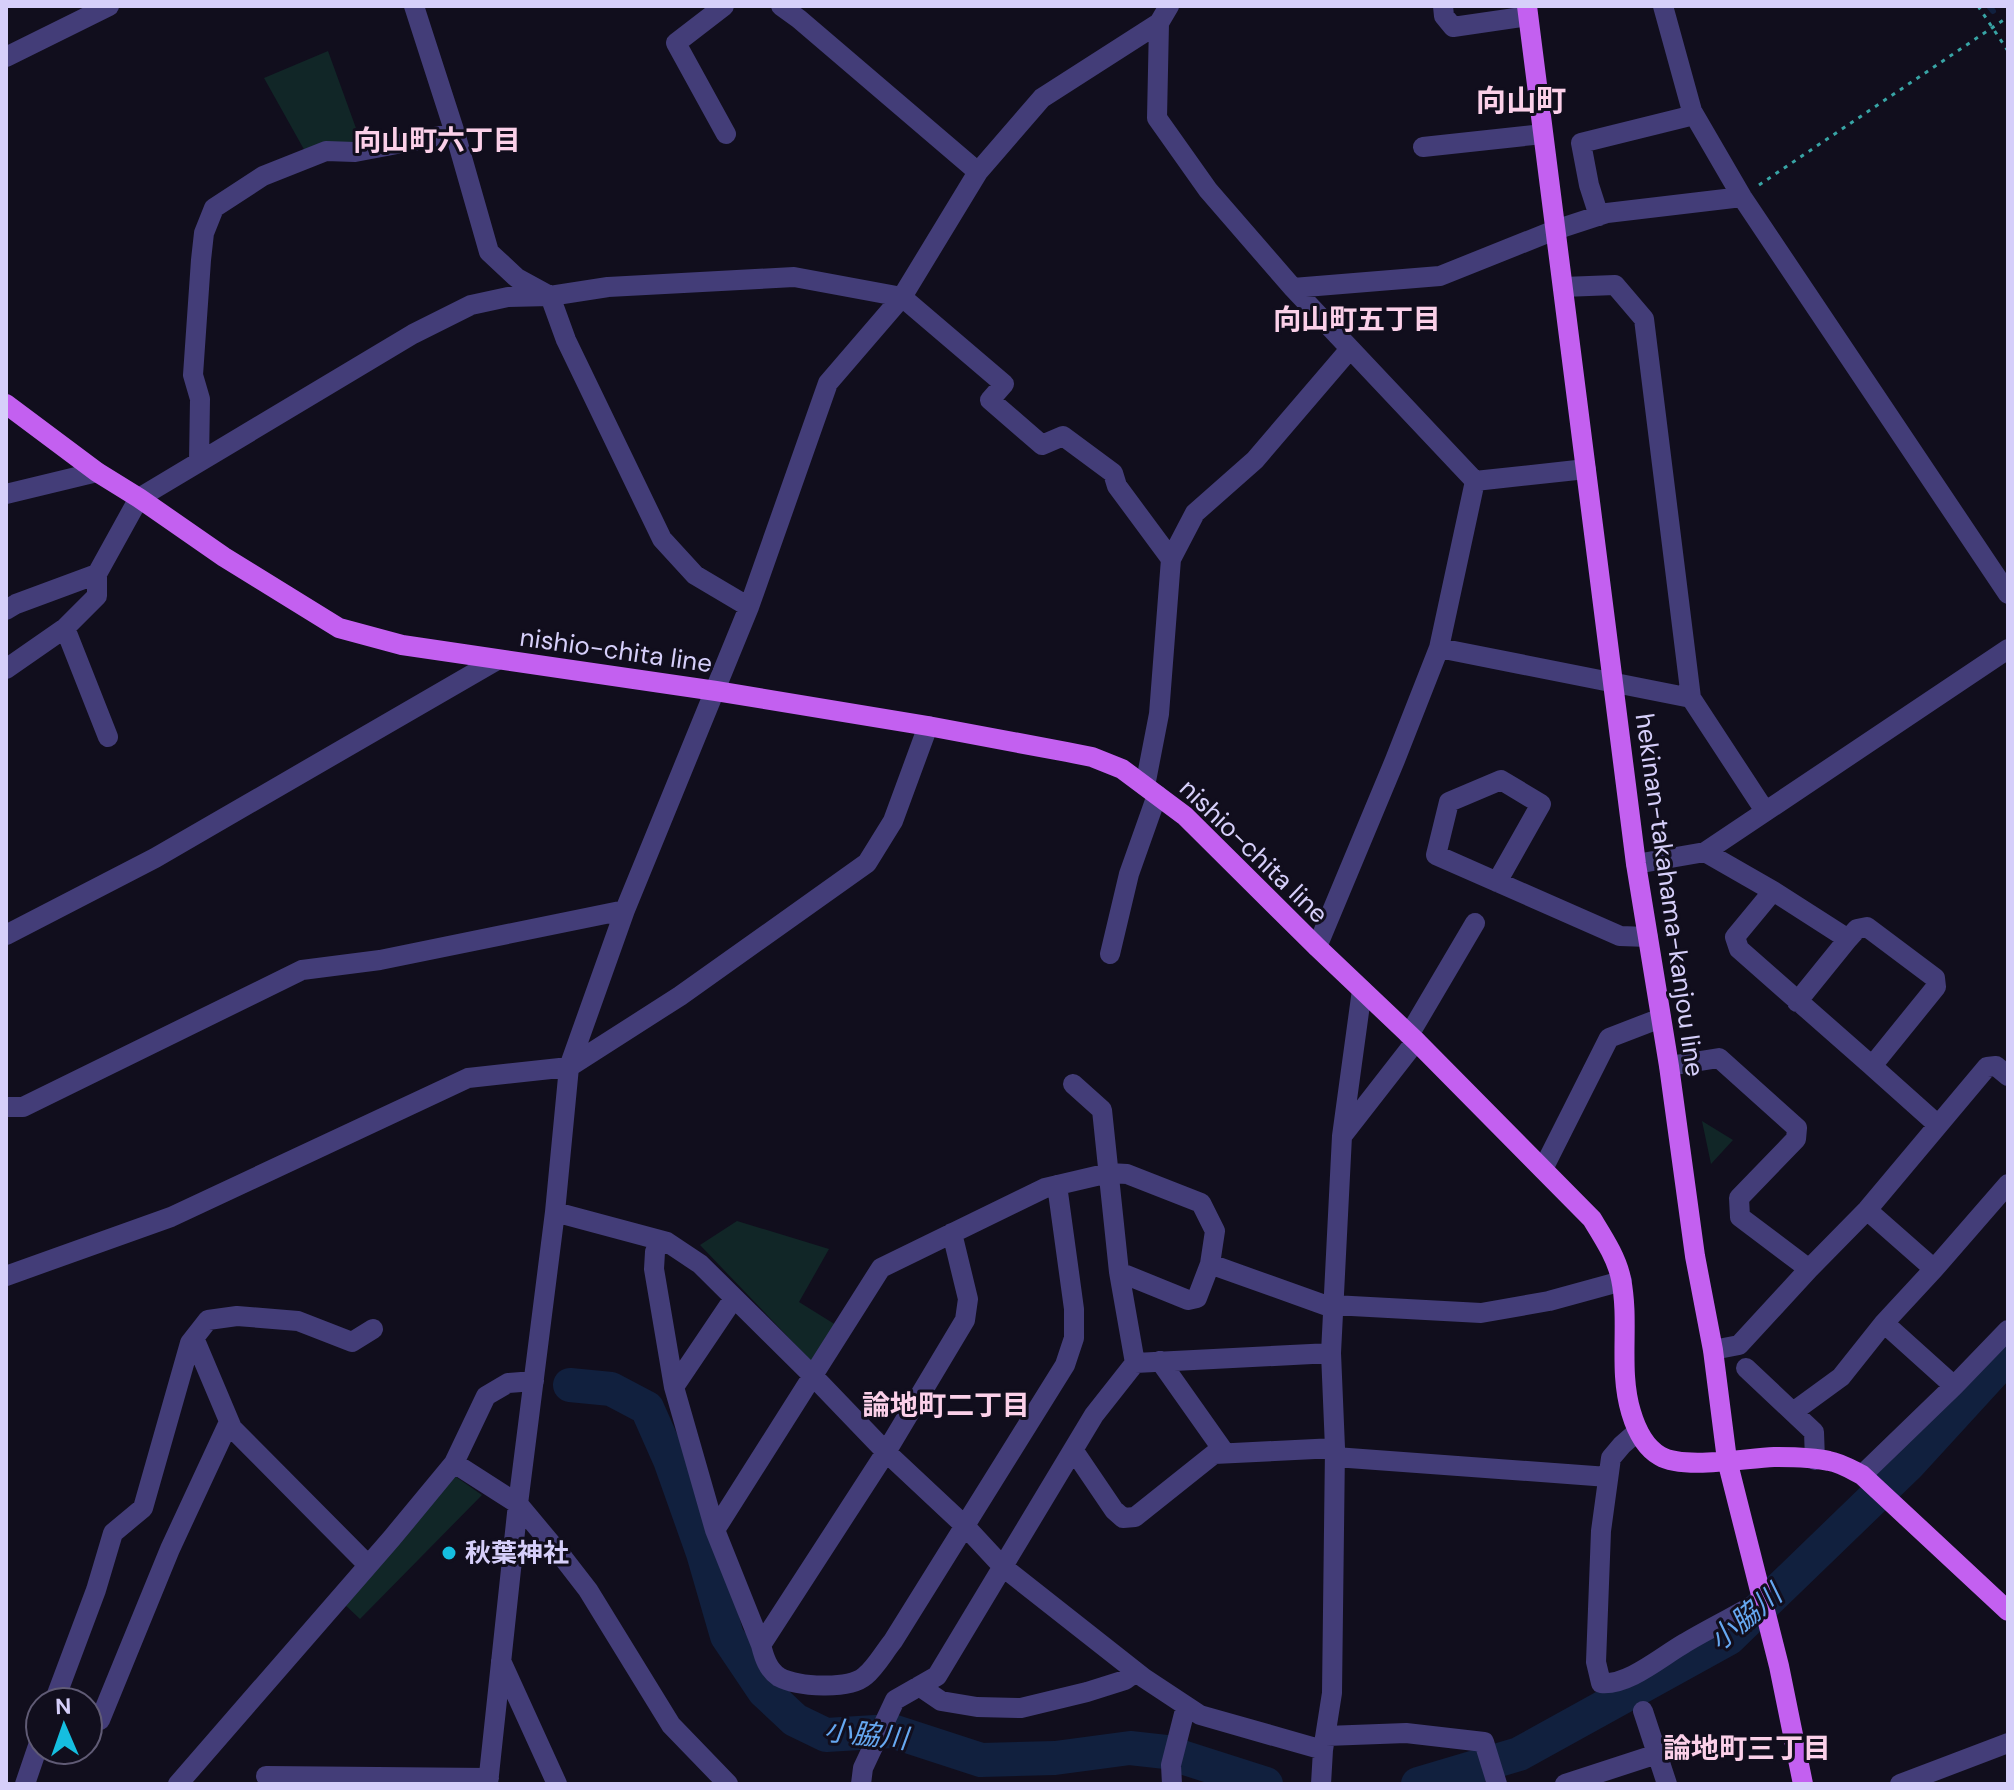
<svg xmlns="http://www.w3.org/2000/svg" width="2014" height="1790" font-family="'DM Sans','Noto Sans JP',sans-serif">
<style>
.green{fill:#112627}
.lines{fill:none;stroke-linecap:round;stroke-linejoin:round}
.stream{stroke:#11203e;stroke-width:6}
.river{stroke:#11203e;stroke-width:34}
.path{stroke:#38a4a5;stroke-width:3;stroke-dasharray:4 6;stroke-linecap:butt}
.minor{stroke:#433d78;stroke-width:20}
.major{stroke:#c360f0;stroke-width:20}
.poi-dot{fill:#15bee0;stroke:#110e1d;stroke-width:3}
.labels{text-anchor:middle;stroke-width:6;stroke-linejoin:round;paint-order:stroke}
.street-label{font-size:26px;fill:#d6cffa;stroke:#110e1d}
.poi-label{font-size:26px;font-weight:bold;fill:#d6cffa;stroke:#110e1d;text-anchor:start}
.neighbourhood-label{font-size:28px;font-weight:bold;fill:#fbd0e9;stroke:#110e1d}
.water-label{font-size:28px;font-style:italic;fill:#66a8f1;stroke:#110e1d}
.quarter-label{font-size:30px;font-weight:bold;fill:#fbd0e9;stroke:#110e1d}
</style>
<rect width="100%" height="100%" fill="#110e1d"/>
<!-- green -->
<path class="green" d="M328,51L361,142L306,153L264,78Z
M1702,1121L1733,1140L1711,1164Z
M737,1221L829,1249L799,1302L836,1325L812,1362L700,1245Z
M452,1474L482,1495L360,1619L342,1602Z"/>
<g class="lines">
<!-- stream -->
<path class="stream" d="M1989,6L1993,11"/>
<!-- river -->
<path class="river" d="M570,1385L611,1389L647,1408L670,1460L703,1553L727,1636L764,1691L795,1720L826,1735L892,1731L981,1760L1055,1758L1130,1748L1166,1752L1266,1784
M1418,1784L1519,1754L1729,1638L1909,1464L2008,1356"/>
<!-- path -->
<path class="path" d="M1978,6L2008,51
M1759,185L2008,17"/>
<!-- minor -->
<path class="minor" d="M414,6L455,133L489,252L517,278L550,296L566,340L662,539L695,575L749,607
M724,6L676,43L726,134
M781,6L799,19L978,172
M1443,6L1444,16L1453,27L1528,16
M1663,6L1692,111L1742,197L2008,594
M1159,23L1157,118L1208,190L1293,288L1475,481L1439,648L1395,760L1317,947
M6,57L109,6
M1423,147L1543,134
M1599,216L1589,185L1581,143L1694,115
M1563,287L1615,285L1644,319L1691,698L1765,811
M1293,288L1440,276L1555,230L1607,213L1742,197
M199,462L200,399L193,375L201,260L204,233L214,208L263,176L326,151L355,152L455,133
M1475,481L1586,469
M6,494L97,472
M6,610L16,604L97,574L139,498L413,334L471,305L508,297L550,296L608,287L794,277L902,297L1004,384L990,400L1042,445L1063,436L1113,473L1117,486L1171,559
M65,628L108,737
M1439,648L1691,698
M6,669L65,628L97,596V574
M1145,786L1159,714L1171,559L1195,513L1255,460L1350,349
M1705,852L1773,891L1848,939L1857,929L1867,927L1935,978L1936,987L1872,1066L1739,949L1735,937L1773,891
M1636,864L1705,852L2008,649
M1497,882L1541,804L1501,780L1449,802L1436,855L1620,936L1648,937
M6,935L155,858L497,660
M1110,954L1129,874L1157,795
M1797,1002L1848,939
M1409,1035L1475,923
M1669,1066L1719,1058L1797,1128L1796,1139L1739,1198L1740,1217L1809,1269
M1872,1066L1938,1125
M1073,1084L1102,1110L1119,1272L1135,1363
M6,1107H23L302,970L380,960L625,910
M1342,1136L1416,1041
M1543,1169L1609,1038L1661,1018
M1867,1210L1934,1269
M555,1212L667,1242L700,1264L813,1376L886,1452L964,1525L1003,1567L1144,1678L1200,1715L1323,1750
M660,1241L655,1252L654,1269L674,1387L715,1530L761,1645C764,1657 768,1670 779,1677C798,1687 849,1690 865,1676C876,1667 884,1652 893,1641L1065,1365L1074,1338V1309L1057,1185
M1119,1272L1188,1300L1197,1298L1210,1264L1333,1308
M6,1276L171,1217L468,1078L569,1067L680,996L867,863L893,821L928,726
M1333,1305L1481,1313L1549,1301L1622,1281
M1884,1323L1954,1386
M194,1338L232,1428L368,1565
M1713,1350L1739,1345L1809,1269L1867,1210L1987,1067L1996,1066L2008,1076
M1160,1361L1225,1453
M1746,1368L1814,1432L1815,1460
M674,1387L734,1298
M1793,1412L1841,1377L1884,1323L1934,1269L2008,1184
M1638,1431L1622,1445L1611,1458L1601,1531L1596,1662L1601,1683C1628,1686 1662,1656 1685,1643C1710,1628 1737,1615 1763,1600
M1074,1451L1114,1510L1123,1518L1135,1517L1214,1454L1335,1448
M1335,1457L1608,1477
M454,1463L486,1396L508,1383L534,1381
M1862,1475L1954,1386L2008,1330
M715,1530L881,1268L1045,1188L1109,1173L1127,1174L1201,1203L1215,1231L1210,1264
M761,1645L886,1452L965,1320L968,1299L952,1233
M501,1661L557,1784
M919,1686L941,1701L977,1707L1021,1708L1087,1692L1125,1680L1136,1672
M54,1702L96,1590L113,1533L143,1508L190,1343L208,1320L237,1316L298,1321L352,1342L373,1329
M1643,1711L1667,1784
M100,1720L170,1549L229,1422
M1326,1736L1406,1733L1484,1742L1497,1784
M266,1776L489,1778
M25,1784L40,1740
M178,1784L392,1538L454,1463L518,1504L564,1559L588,1590L671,1725L728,1784
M488,1784L518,1504L555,1212L569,1067L625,910L749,607L828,383L902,297L978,172L1042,98L1159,23L1169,6
M861,1784L863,1768L895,1700L937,1676L1094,1415L1135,1363L1331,1353
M1172,1784L1171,1765L1186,1706
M1321,1784L1323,1750L1332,1693L1335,1448L1331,1353L1342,1136L1362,990
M1565,1784L1657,1754
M1900,1784L2008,1743"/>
<!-- major -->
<path class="major" d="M1527,6L1636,864L1669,1066L1695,1256L1713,1350L1727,1460L1779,1666L1803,1784
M6,404L97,472L139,498L224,557L339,628L402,645L716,691L928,726L1067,752L1092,757L1122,769L1185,816L1317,947L1416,1041L1592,1219C1603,1237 1617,1258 1621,1279C1630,1323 1618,1369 1631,1412C1636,1429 1644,1447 1660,1456C1684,1470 1745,1458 1774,1457C1791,1457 1812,1457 1829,1461C1841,1463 1852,1470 1862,1475L2008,1611"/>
</g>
<!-- markers -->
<circle class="poi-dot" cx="449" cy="1553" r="8"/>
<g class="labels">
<!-- street labels -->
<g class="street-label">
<text transform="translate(616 650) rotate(8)" y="9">nishio-chita line</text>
<text transform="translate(1254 851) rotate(44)" y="9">nishio-chita line</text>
<text transform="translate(1670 895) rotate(82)" y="9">hekinan-takahama-kanjou line</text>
</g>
<!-- poi labels -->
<g class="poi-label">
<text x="465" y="1562">秋葉神社</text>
</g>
<!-- neighbourhood labels -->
<g class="neighbourhood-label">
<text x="437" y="150">向山町六丁目</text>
<text x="1357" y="329">向山町五丁目</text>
<text x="946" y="1415">論地町二丁目</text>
<text x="1747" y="1758">論地町三丁目</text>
</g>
<!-- water labels -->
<g class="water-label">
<text transform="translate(1745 1617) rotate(-40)" y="10">小脇川</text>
<text transform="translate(866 1734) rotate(6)" y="10">小脇川</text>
</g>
<!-- quarter labels -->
<g class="quarter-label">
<text x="1521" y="111">向山町</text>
</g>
</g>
<!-- border -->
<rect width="2014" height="1790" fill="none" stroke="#d6cffa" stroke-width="16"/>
<!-- north arrow -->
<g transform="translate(64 1726) rotate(358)"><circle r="38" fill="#110e1d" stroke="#605b75" stroke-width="2"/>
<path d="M0-6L14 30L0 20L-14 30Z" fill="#15bee0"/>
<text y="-12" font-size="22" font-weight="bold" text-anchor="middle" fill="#d6cffa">N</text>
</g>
</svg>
